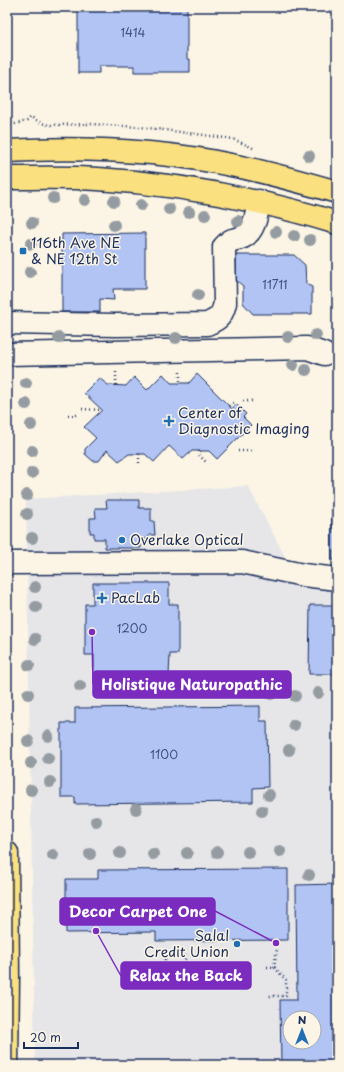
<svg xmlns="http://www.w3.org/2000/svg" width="344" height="1072" font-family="'Playpen Sans',sans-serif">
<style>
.built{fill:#e6e6e9;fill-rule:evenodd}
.building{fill:#b1c4f3;stroke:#1b2f5e;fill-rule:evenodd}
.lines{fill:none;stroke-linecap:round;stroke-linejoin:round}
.minor-casing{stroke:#1b2f5e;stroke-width:25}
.major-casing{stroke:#1b2f5e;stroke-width:25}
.path{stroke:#1b2f5e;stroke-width:2.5;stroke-dasharray:1 3;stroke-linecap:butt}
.minor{stroke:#fcf5e5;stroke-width:22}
.major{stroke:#fbe080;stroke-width:22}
.tree{fill:#959ca1}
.poi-dot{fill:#1f6fb2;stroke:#fcf5e5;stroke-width:1.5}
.labels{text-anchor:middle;stroke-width:3;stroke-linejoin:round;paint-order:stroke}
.number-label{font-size:12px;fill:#405483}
.poi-label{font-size:14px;fill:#1b2f5e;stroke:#fcf5e5;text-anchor:start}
.leader{fill:none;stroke:#7b2cbf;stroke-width:1.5}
.callout-dot{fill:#7b2cbf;stroke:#fcf5e5;stroke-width:1.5}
.callout{fill:#7b2cbf;stroke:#7b2cbf;stroke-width:1.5}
.callout-label{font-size:15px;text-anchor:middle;font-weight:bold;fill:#fff}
</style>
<rect width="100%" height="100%" fill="#fcf5e5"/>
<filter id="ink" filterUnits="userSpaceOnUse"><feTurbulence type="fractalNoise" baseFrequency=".025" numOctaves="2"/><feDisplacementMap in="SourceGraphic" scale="8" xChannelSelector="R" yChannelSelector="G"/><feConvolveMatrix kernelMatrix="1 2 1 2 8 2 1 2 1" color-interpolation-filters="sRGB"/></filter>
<g filter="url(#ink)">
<!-- built -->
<path class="built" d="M248,486L292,570L337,572V1065H35L26,499ZM290,1018H314V1042H290Z"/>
<!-- building -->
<path class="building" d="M78,7H187V59H190V72H134V66H99V73H78Z
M145,233V289H113L114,300L100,299V312H62V234Z
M236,255H294L305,265L306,284L312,287V314H253L243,303V286L236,280Z
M163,374L171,383H189L197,374L232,409L236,404L246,414L243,417L251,425L217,459L209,451H192L183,459L169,446L154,462L145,454H129L119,461L107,450L99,461H93L85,454V449L96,438L84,427L102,410L84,393L99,378L108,385L126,386L134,377L147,390Z
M332,492H337V560H332Z
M106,500H139V508H151V521H154L155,535H149L148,539H141V548H105V539H94V533H90V518H96L95,508H107Z
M93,583H169V604H178V654H170L169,675H94V655H85V604H93Z
M310,605H337V674H309Z
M260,706V721H267L268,787L253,788V802L75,804V797H61V723H75V708Z
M288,869V940L156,941V932L66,933V879H98V870Z
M337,884V1065H281L280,1000H297L296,885ZM290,1018H314V1042H290Z"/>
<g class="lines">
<!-- minor casing -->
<g class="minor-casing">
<path id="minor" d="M7,323L115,325L207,324C219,319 222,316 225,303L224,247C234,236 232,242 243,237C255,231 257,213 259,201
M7,354L307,348L324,354
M7,563L242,562L303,575L337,579"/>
</g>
<!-- major casing -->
<g class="major-casing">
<path id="major" d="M7,151C81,147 158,150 231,165C267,172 302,182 337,192
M7,178C37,178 68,177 98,179C181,184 258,199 337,223
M7,853L8,978L7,1065"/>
</g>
<!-- path -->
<path class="path" d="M7,126L27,121L31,117L41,123L49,125L91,124L140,127L196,134L233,139L253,148
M116,372V386
M180,372V383
M243,401H252
M230,406L235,401
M82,409L102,410
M68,415H80
M199,451V455L207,463
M238,451H251
M139,454V463
M165,955V967
M185,955V966L188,967
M267,967H274L286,980V996H267
M274,967L277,949"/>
<!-- minor -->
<use href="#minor" class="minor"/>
<!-- major -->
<use href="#major" class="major"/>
</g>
<!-- trees -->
<g class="tree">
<circle cx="309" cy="156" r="6"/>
<circle cx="53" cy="198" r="6"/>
<circle cx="85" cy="200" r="6"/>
<circle cx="114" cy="201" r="6"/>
<circle cx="141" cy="205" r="6"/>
<circle cx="169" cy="209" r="6"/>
<circle cx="189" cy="212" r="6"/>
<circle cx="205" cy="215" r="6"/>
<circle cx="238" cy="221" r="6"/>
<circle cx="32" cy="223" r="6"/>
<circle cx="114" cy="225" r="6"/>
<circle cx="276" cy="232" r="6"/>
<circle cx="294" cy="236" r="6"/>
<circle cx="310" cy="240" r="6"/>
<circle cx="31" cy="244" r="6"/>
<circle cx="30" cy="272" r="6"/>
<circle cx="198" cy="295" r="6"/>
<circle cx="316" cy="335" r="6"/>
<circle cx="288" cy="337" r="6"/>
<circle cx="59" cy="338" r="6"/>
<circle cx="176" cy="338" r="6"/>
<circle cx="293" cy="365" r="6"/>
<circle cx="306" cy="370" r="6"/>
<circle cx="26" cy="383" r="6"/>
<circle cx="26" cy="404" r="6"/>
<circle cx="31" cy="425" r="6"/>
<circle cx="32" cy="451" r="6"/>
<circle cx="32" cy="473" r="6"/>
<circle cx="27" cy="495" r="6"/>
<circle cx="27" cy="514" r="6"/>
<circle cx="32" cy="538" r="6"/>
<circle cx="35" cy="587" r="6"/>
<circle cx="36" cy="607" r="6"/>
<circle cx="35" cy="639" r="6"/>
<circle cx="29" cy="665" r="6"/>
<circle cx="80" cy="686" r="6"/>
<circle cx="318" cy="693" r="6"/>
<circle cx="28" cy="694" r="6"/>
<circle cx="271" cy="694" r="6"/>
<circle cx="295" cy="696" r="6"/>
<circle cx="294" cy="725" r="6"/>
<circle cx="48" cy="736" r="6"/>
<circle cx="28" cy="741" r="6"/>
<circle cx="289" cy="750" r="6"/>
<circle cx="48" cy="758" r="6"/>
<circle cx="31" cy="763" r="6"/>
<circle cx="50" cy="782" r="6"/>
<circle cx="31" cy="790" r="6"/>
<circle cx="269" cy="795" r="6"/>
<circle cx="136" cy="809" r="6"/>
<circle cx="262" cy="811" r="6"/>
<circle cx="96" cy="821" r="6"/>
<circle cx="280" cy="851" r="6"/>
<circle cx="217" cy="852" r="6"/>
<circle cx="248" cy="852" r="6"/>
<circle cx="120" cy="853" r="6"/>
<circle cx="187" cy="853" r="6"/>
<circle cx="90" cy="854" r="6"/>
<circle cx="153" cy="854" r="6"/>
<circle cx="53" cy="855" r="6"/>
<circle cx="309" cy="875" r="6"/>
</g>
</g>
<!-- markers -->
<g class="poi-dot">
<rect x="19" y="247" width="8" height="8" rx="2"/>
<path d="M167 415h4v4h4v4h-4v4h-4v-4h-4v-4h4z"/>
<circle cx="122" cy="540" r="4"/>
<path d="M100 592h4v4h4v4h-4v4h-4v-4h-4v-4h4z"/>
<circle cx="237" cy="944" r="4"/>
</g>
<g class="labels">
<!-- number labels -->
<g class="number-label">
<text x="133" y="37">1414</text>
<text x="275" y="289">11711</text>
<text x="132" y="633">1200</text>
<text x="164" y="759">1100</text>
</g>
<!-- poi labels -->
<g class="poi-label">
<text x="31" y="248">116th Ave NE<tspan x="31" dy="16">&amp; NE 12th St</tspan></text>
<text x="178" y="418">Center of<tspan x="178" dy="16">Diagnostic Imaging</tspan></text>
<text x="130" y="545">Overlake Optical</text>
<text x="111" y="603">PacLab</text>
<text x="229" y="941" text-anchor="end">Salal<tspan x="229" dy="16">Credit Union</tspan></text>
</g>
</g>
<!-- callouts -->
<path class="leader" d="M92 632L93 684M276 943L215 911M96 931L121 976"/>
<g class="callout-dot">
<circle cx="92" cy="632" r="4"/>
<circle cx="276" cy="943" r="4"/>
<circle cx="96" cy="931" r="4"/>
</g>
<g class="callout">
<rect x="93" y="671" width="198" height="27" rx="4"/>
<rect x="60" y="898" width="155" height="27" rx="4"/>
<rect x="121" y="962" width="130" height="27" rx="4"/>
</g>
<g class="callout-label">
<text x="192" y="690">Holistique Naturopathic</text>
<text x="138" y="917">Decor Carpet One</text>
<text x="186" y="981">Relax the Back</text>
</g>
<!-- margin -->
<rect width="344" height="1072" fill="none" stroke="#fcf5e5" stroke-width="24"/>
<rect x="12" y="12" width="320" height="1048" fill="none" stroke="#1b2f5e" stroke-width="1.5" filter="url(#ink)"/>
<!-- north arrow -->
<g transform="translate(302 1030)"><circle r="19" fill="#fcf5e5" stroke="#a2a6af"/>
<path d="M0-3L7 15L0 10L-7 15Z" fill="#1f6fb2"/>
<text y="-6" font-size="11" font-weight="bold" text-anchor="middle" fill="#1b2f5e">N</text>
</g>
<!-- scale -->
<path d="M24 1042v6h54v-6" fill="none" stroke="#1b2f5e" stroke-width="2"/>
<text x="30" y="1042" font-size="12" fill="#1b2f5e" stroke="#fcf5e5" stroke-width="3" paint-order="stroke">20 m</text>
</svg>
